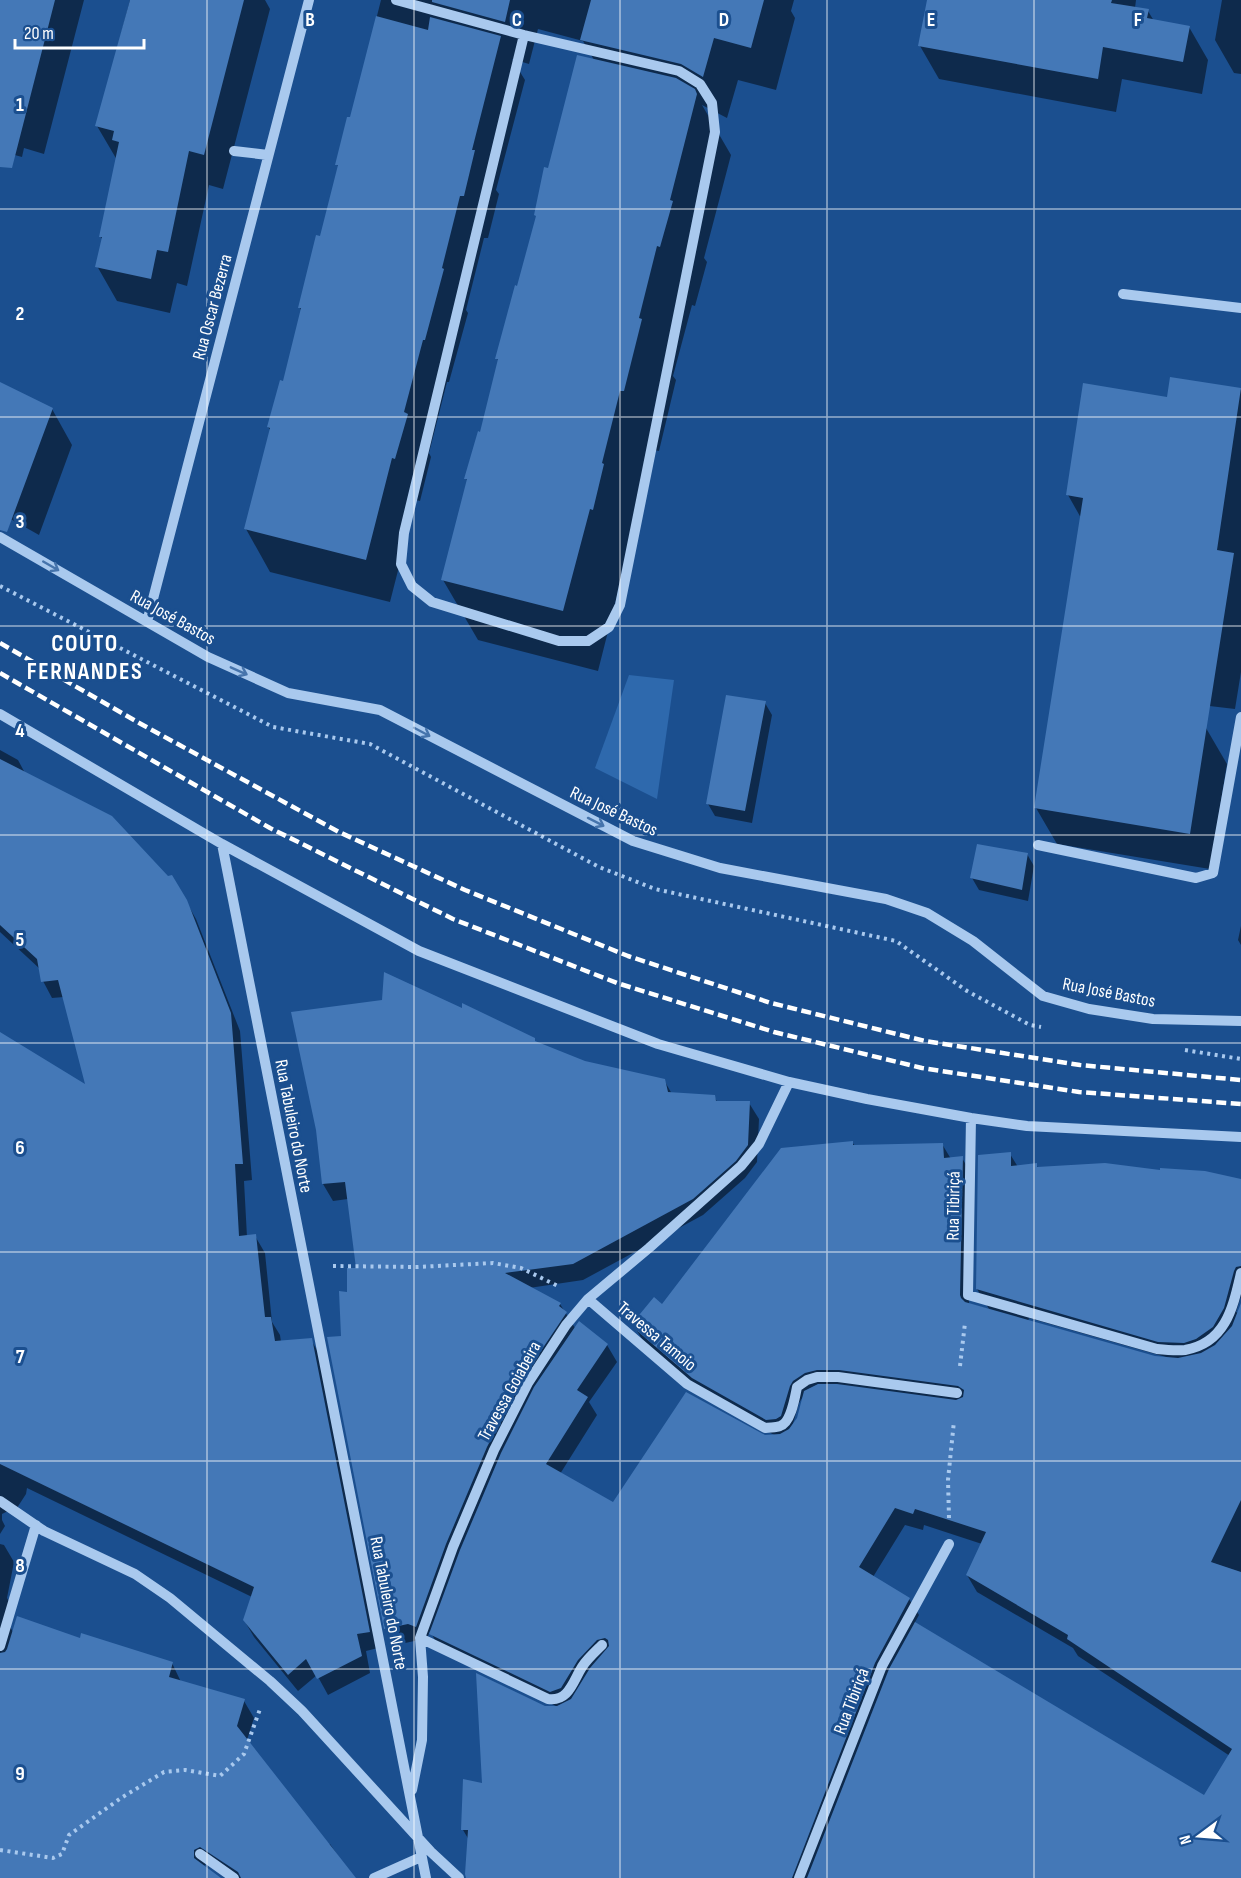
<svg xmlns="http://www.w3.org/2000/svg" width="1241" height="1878" font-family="'Sofia Sans Condensed',sans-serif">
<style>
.green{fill:#2e69ad}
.shadow{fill:#0007;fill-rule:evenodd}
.building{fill:#4478b7}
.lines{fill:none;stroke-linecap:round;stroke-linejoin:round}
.path{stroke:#a9c9ee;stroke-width:4;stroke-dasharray:3 4.5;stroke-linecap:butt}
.minor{stroke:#a9c9ee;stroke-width:10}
.rail{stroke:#fff;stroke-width:4.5;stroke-dasharray:10 4.5;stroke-linecap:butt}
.oneway{stroke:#4674ac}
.grid{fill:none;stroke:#fff;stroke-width:1.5;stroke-opacity:0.55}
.labels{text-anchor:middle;stroke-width:6;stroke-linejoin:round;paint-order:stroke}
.street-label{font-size:18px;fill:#fff;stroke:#1b4f8f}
.district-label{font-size:24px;font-weight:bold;letter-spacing:1.5px;fill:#fff;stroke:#1b4f8f}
.grid-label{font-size:20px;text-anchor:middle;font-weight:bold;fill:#fff;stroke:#1b4f8f;stroke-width:6;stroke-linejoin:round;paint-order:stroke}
</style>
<rect width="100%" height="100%" fill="#1b4f8f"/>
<!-- green -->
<path class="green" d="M629,675L674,680L657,799L595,768Z"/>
<!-- shadow -->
<path class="shadow" d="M0,0H84L44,154L24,148L22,157L0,151Z
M130,0H265L270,9L223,189L209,185L187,286L177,283L170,313L117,301L97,266L103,240L100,236L117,160L97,126Z
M381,0H794L791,11L795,18L776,90L738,80L727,118L702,105L731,155L704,258L707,262L695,306L692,305L673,376L676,380L659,451L654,450L598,671L478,640L443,580L468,482L466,478L481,433L499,362L497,358L519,288L549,170L594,60L583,41L538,29L529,64L512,59L525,80L496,190L499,194L488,238H484L466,310L468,313L449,382H447L429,453L431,457L420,501L416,500L390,602L270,572L246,529L271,431L268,427L284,383L302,312L300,308L321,238L339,168L337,164L351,119Z
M928,0H1136L1135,8L1148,11L1154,21L1189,27L1208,60L1202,94L1122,79L1116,112L939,79L920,46Z
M1222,0H1241V74L1234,73L1215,40Z
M1172,379L1241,390V672L1235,709L1150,699L1206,728L1227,764L1210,869L1057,844L1036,808L1081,518L1068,495L1169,398Z
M0,384L52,409L72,445L39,535L0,513Z
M765,703L772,715L752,823L715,816L708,804Z
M0,750L18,760L26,775L168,878L172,877L196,919L240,1031L252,1180L244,1181L247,1237L255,1236L265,1253L272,1322L280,1335L281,1342L311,1340L321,1357L378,1648L366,1651L370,1673L328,1695L317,1675L298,1691L254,1637L244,1620L252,1597L27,1488L26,1494L15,1511L10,1510L2,1514V1520L5,1526L0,1534V1034L88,1087L64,997L52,998L43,981L40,969L0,932Z
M1027,854L1034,866L1028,901L979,890L972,878Z
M1241,926V945L1238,940Z
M536,1044L585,1063L664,1080L672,1094L714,1097L718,1103H749L759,1119L757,1162L745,1178L703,1215L583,1280L529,1288L560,1304L575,1328L607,1345L617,1362L589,1402L597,1415L560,1474L614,1504L765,1437L776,1436L703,1395L646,1346L636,1329L852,1142L855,1146L942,1144L951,1159L962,1158L972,1175L969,1304L989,1309L977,1289L1010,1154L1018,1167L1036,1165L1039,1169L1241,1181V1296L1236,1312L1238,1313L1241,1307V1878H468L469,1840L463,1830L484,1785L544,1707L560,1708L441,1651L430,1631L425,1643L419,1640L396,1645L386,1628L343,1337L348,1294L358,1270L348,1199L333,1201L323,1184ZM1029,1318L1166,1357L1156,1358L1028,1321ZM804,1395L798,1418L792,1427L799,1403ZM905,1525L923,1530L924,1525L982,1544L967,1575L977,1592L1073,1648L1078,1656L1230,1756L1204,1797L914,1624L919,1615L909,1599L873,1577Z
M0,1544L4,1545L14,1562L7,1598L14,1610L9,1625L13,1632L81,1640L172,1663L181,1682L244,1701L254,1718L247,1740L328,1845L330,1844L353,1878H233L207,1863L203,1867L219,1878H0Z"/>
<!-- building -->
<path class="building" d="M0,0H55L12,168L0,167Z
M130,0H244L204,155L189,151L168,252L157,250L151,279L95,267L102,237H99L119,142L112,140L114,131L95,126Z
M432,0H510L505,22L432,2Z
M591,0H764L751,48L714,38L703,77L681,64L580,40Z
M927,0H1112L1111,3L1149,9L1147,18L1190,26L1183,62L1103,47L1098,79L918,46Z
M376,16L428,30L430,17L501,36L472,150H475L464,196H460L442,268L444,269L425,340H423L404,412L408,414L395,459L392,458L366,560L244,529L270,428L267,427L280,380L283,381L301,308H298L316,235L320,236L338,165H335L347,117H350Z
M577,55L676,78L695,89L697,94L670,200L673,201L660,247L657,246L639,318L642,319L624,391H620L602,463L604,464L593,510L590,509L563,611L441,580L467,479H464L478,431L480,432L498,359H495L515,285L517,286L536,216L534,215L544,167L548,168Z
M1170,377L1241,388L1217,550L1234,553L1190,834L1034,808L1083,498L1066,495L1083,383L1167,397Z
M0,382L53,408L7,532L0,530Z
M726,695L766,701L745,811L706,804Z
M0,759L112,816L168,876L172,875L187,900L231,1013L243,1164H235L239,1236L256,1234L265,1317H271L275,1341L312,1338L370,1632L357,1634L362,1656L317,1679L306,1659L288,1675L243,1620L254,1587L0,1464V1032L85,1084L58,980L41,982L37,959L0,925Z
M977,844L1028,853L1022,890L970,878Z
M384,972L462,1008V1003L535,1038V1041L585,1061L665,1079L668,1092L715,1095L716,1101H750L748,1145L736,1161L693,1199L573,1264L505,1273L561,1303L559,1306L567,1312L522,1379L487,1447L446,1544L416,1627L408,1624L384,1629L327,1337L341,1336L339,1291L347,1292V1268H356L345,1182L322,1184L316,1130L291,1012L382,1000Z
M853,1141V1145L943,1143L944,1158L963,1156L960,1295L961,1298L965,1302L1155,1356L1178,1358L1201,1353L1215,1345L1232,1326L1241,1303V1500L1211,1562L1241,1572V1878H807L889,1669L915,1622L1204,1795L1232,1749L1067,1639L1068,1635L966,1575L986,1532L915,1509L913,1514L895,1508L859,1567L910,1598L875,1663L792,1878H466L465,1874L468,1830H461L463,1779L482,1783L476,1673L545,1706H557L571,1699L590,1668L609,1646L608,1640L605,1638L597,1640L578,1660L561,1688L550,1692L429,1634L460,1550L501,1453L534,1387L579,1321L608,1344L577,1390L588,1397L546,1464L613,1502L686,1392L765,1435L780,1434L789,1429L797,1418L804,1391L818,1384H837L956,1400L963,1397L964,1390L958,1386L839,1370H817L805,1373L793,1381L790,1386L781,1416L776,1419L766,1420L692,1378L635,1329V1320L654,1297L662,1304L781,1148Z
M1011,1152V1166L1037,1163V1167L1105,1163L1160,1170V1168L1205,1171L1241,1179V1266L1236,1267L1234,1271L1224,1308L1213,1327L1196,1339L1184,1343L1158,1342L976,1289L978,1155Z
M17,1616L80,1638L81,1633L173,1662L169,1677L245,1699L237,1726L356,1878H241L238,1872L200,1847L194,1850V1858L221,1878H0V1653L5,1652L7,1649Z"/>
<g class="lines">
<!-- path -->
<path class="path" d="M0,586L273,727L370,744L599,867L655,889L896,941L967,991L1030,1025L1041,1027
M1185,1050L1241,1059
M333,1266L417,1267L493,1263L521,1268L560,1287
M960,1366L965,1323
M949,1518L948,1480L954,1421
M0,1850L53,1858L62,1854L69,1835L121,1798L164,1772L185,1770L220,1776L244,1754L260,1709"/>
<!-- minor -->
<path class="minor" d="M396,0L524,35L679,71L700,84L712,103L715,132L620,605L609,627L588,641H559L432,602L412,586L401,564L404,533L524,35
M234,151L268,155
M1123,294L1241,308
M0,537L208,657L288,693L380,710L633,841L720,868L886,899L927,913L973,941L1043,996L1089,1009L1153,1019L1241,1021
M147,622L309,0
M0,714L222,844L419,951L658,1044L789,1082L867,1099L971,1118L1027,1126L1241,1137
M222,844L426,1878
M1038,845L1196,878L1213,873L1241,717
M971,1118L968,1295L1157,1349C1166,1350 1176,1351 1185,1350C1226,1343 1233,1307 1241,1273
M588,1299L687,1384L765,1428C770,1427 776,1428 780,1426C791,1423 795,1397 797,1387L807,1380L817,1377H838L957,1393
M0,1501L44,1531L135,1574L170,1598L270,1681L302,1711L431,1852L459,1878
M420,1638L548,1699C569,1702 573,1681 582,1667C587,1659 595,1652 602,1645
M0,1646L36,1525
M412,1790L422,1740L423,1677L420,1638L453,1547L494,1450L528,1383L566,1325L588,1299L649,1248L741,1166L759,1144L789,1082
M200,1854L234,1878
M374,1878L421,1857
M799,1878L882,1666L949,1544"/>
<!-- rail -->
<path class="rail" d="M0,643L141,724L339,832L465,890L628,956L771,1003L925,1041L1080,1065L1241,1080
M0,673L270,828L453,919L617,983L774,1032L922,1068L1079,1092L1241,1104"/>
</g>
<!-- one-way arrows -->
<defs><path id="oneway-shaft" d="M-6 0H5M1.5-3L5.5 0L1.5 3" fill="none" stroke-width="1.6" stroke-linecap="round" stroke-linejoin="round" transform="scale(1.5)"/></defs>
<g class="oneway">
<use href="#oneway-shaft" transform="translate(51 566) rotate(30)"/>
<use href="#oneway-shaft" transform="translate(239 671) rotate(24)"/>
<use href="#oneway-shaft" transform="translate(422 732) rotate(28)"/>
<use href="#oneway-shaft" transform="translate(596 822) rotate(27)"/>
</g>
<!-- grid -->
<path class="grid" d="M207,0V1878M414,0V1878M620,0V1878M827,0V1878M1034,0V1878M0,209H1241M0,417H1241M0,626H1241M0,835H1241M0,1043H1241M0,1252H1241M0,1461H1241M0,1669H1241"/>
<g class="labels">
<!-- street labels -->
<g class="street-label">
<text transform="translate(212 307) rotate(-75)" y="6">Rua Oscar Bezerra</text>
<text transform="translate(173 617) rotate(29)" y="6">Rua José Bastos</text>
<text transform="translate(614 811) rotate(25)" y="6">Rua José Bastos</text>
<text transform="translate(1109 992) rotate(11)" y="6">Rua José Bastos</text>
<text transform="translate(294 1126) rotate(79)" y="6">Rua Tabuleiro do Norte</text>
<text transform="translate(953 1206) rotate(-89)" y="6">Rua Tibiriçá</text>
<text transform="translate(657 1336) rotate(40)" y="6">Travessa Tamoio</text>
<text transform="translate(509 1391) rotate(-61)" y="6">Travessa Goiabeira</text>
<text transform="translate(389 1603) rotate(79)" y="6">Rua Tabuleiro do Norte</text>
<text transform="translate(851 1701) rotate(-69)" y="6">Rua Tibiriçá</text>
</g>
<!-- district labels -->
<g class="district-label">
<text x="85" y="651">COUTO<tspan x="85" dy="28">FERNANDES</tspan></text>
</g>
</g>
<g class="grid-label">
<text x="310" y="26">B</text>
<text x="517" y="26">C</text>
<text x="724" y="26">D</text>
<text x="931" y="26">E</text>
<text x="1138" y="26">F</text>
<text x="20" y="111">1</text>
<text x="20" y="320">2</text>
<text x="20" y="528">3</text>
<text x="20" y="737">4</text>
<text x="20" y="946">5</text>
<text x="20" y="1154">6</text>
<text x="20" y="1363">7</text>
<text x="20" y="1572">8</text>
<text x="20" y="1780">9</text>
</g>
<!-- north arrow -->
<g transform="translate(1199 1836) rotate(254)" stroke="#1b4f8f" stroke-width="4.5" paint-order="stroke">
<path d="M0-4.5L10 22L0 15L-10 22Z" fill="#ffffff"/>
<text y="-9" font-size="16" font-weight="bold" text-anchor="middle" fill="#ffffff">N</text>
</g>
<!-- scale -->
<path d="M15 39v9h129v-9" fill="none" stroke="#ffffff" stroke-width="3"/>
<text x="24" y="39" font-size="18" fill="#ffffff" stroke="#1b4f8f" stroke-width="4.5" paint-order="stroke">20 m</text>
</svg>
